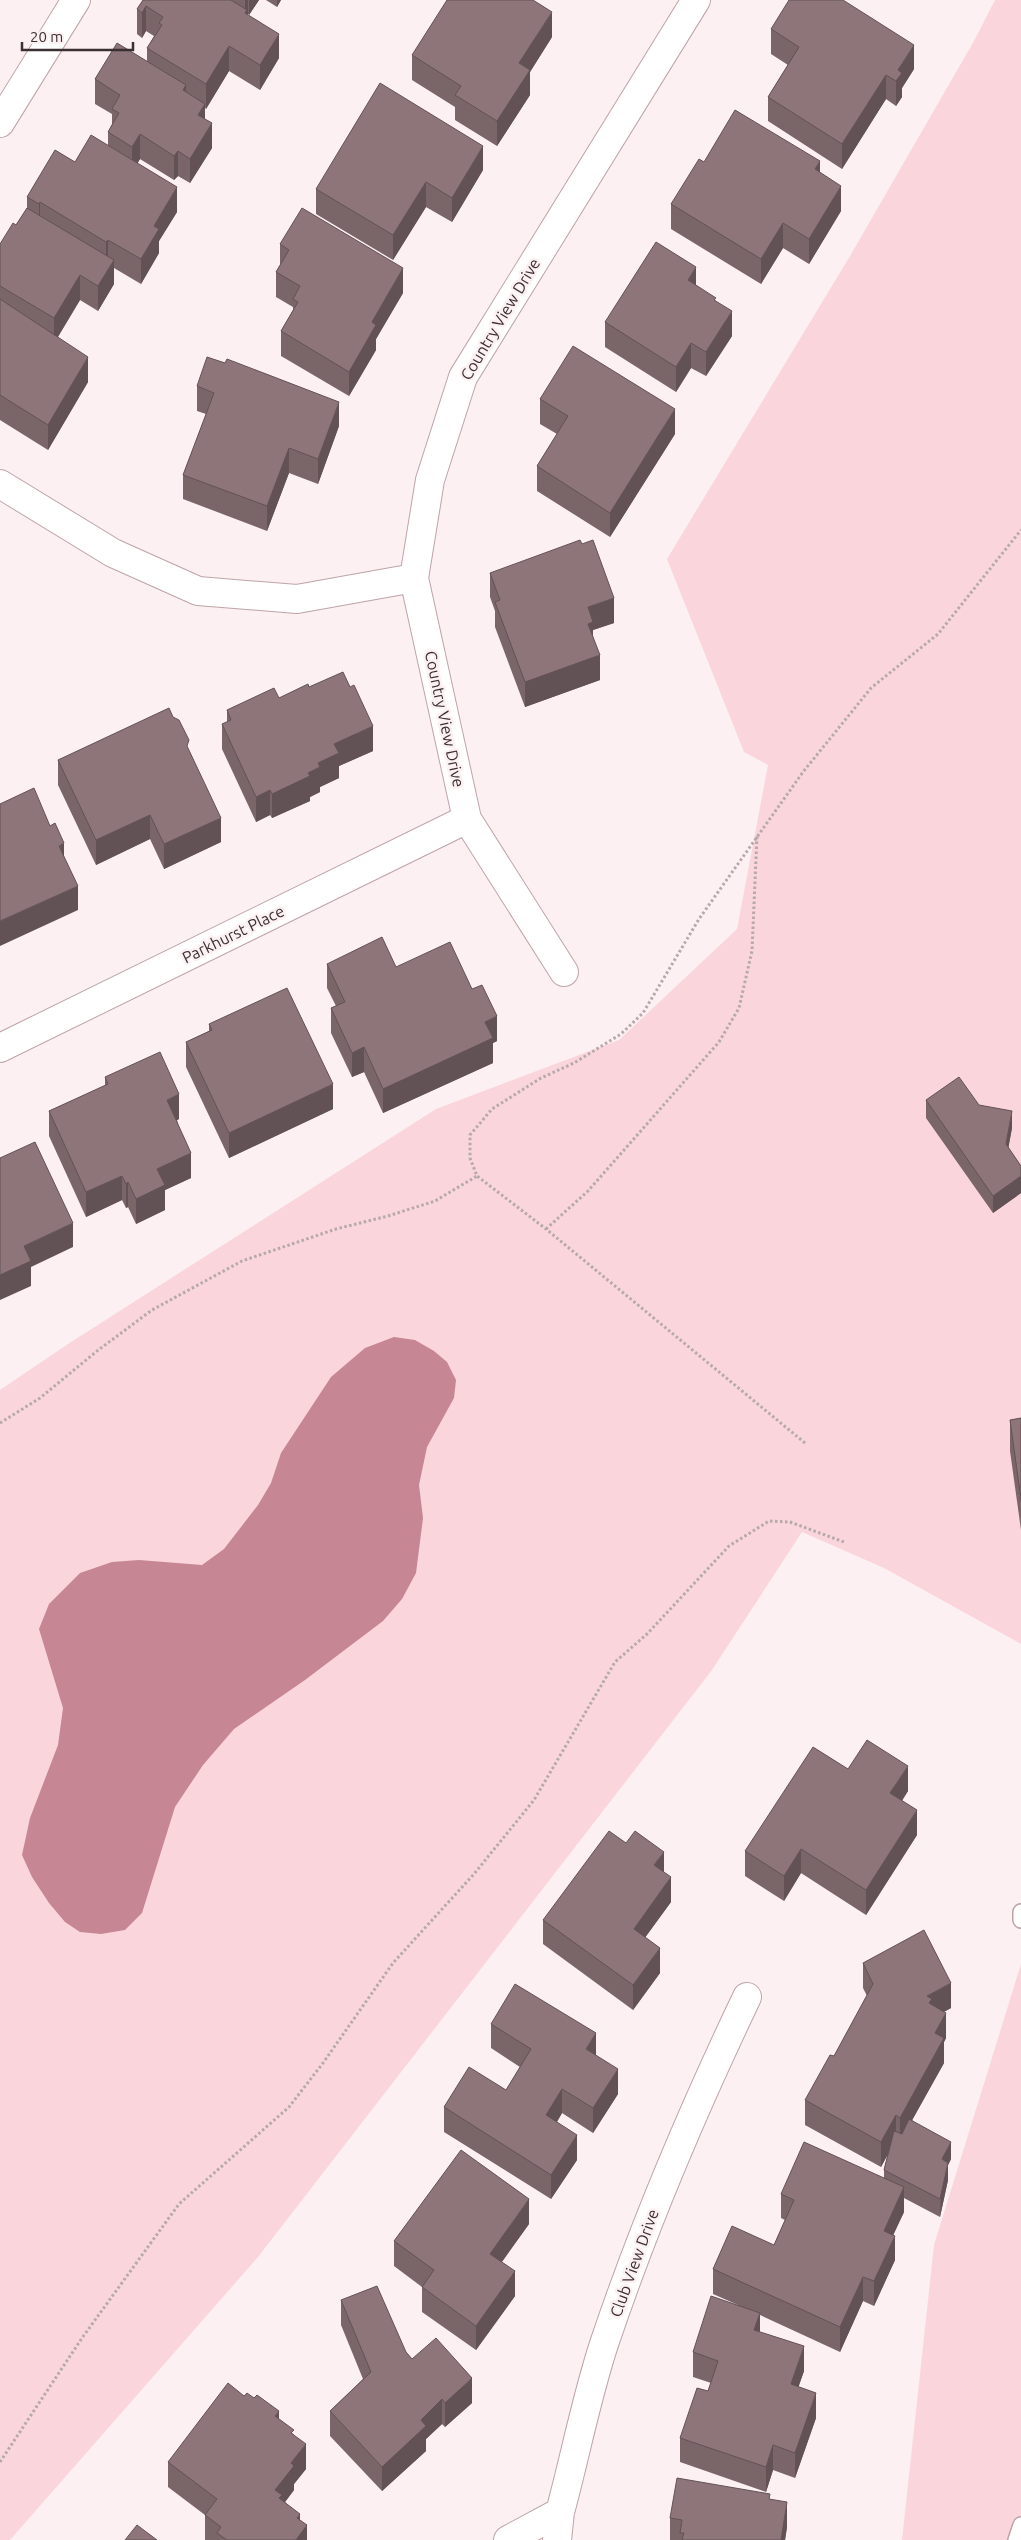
<svg xmlns="http://www.w3.org/2000/svg" width="1021" height="2540" font-family="Ubuntu,sans-serif">
<style>
.green{fill:#fbd5dc}
.water{fill:#c68693}
.lines{fill:none;stroke-linecap:round;stroke-linejoin:round}
.service-casing{stroke:#bea4a8;stroke-width:18}
.minor-casing{stroke:#bea4a8;stroke-width:30}
.path{stroke:#b5a9ab;stroke-width:3;stroke-dasharray:2.5 2.5;stroke-linecap:butt}
.service{stroke:#fff;stroke-width:15}
.minor{stroke:#fff;stroke-width:28}
.wall{fill:#7a6569}
.shaded-wall{fill:#635255}
.building{fill:#8e757a;stroke:#635255}
.labels{text-anchor:middle;stroke-width:5;stroke-linejoin:round;paint-order:stroke}
.street-label{font-size:16px;fill:#3a2f31;stroke:#fcf0f2}
</style>
<rect width="100%" height="100%" fill="#fcf0f2"/>
<!-- green -->
<path class="green" d="M995,0H1021V1644L884,1568L802,1532L712,1670L258,2257L10,2540H0V1390L68,1344L436,1109L619,1040L737,929L768,765L744,752L667,559L850,256L974,41Z
M1021,1964V2540H902L934,2245Z"/>
<!-- water -->
<path class="water" d="M394,1337L415,1340L434,1351L447,1362L456,1380L454,1398L427,1447L419,1485L423,1518L416,1573L402,1599L383,1621L305,1680L234,1729L203,1765L175,1807L142,1913L125,1930L101,1934L80,1932L65,1922L49,1903L32,1877L22,1855L30,1818L58,1745L63,1708L39,1629L49,1604L80,1573L112,1562L139,1560L202,1565L224,1549L258,1505L271,1483L281,1453L331,1377L365,1348Z"/>
<g class="lines">
<!-- service casing -->
<g class="service-casing">
<path id="service" d="M1021,1912V1920
M1016,2540L1021,2525"/>
</g>
<!-- minor casing -->
<g class="minor-casing">
<path id="minor" d="M0,123L76,0
M0,484L113,553L198,591L297,599L414,578
M564,972L467,819L414,578L430,480L463,377L696,0
M0,1048L467,819
M508,2540L560,2512
M557,2540L560,2512C575,2457 586,2399 604,2344C644,2225 693,2110 747,1997"/>
</g>
<!-- path -->
<path class="path" d="M546,1229L588,1191L617,1158L719,1042L739,1008L752,951L757,835
M0,1423L40,1398L97,1351L152,1310L242,1261L336,1229L388,1216L435,1201L477,1176
M805,1443L546,1229L477,1176L470,1158V1135L492,1109L541,1078L574,1063L621,1034L643,1013L699,919L803,772L871,688L938,634L1021,530
M0,2462L82,2338L179,2204L289,2107L323,2063L393,1963L474,1874L534,1800L615,1662L647,1634L729,1546L769,1521L790,1522L844,1542"/>
<!-- service -->
<use href="#service" class="service"/>
<!-- minor -->
<use href="#minor" class="minor"/>
</g>
<!-- wall -->
<path class="wall" d="M143,0H259L249,15L248,14H247L279,58L260,90L229,71L206,109L205,108V119L212,148L190,183L178,176L174,180L140,159L137,164L177,212L159,241V253L141,284L114,268V284L98,311L80,300L58,337L88,382L48,450L0,420V244L16,225L27,208V197L75,162L108,146V132L112,124V114L95,104V79L147,61V48L154,36L146,31L142,38L137,34V9Z
M266,0H281L277,7Z
M771,29L914,69L902,88V97L896,106L886,99L842,169L768,121V97L788,65L771,54Z
M552,37L530,72V95L497,146L455,120V107L412,80V55Z
M704,162L820,173L841,211L809,264L783,248L761,284L671,229V204Z
M483,170L452,222L426,207L393,260L316,214V189Z
M280,244L403,293L376,339V350L349,396L281,356V331L293,310V307L276,297V272L280,265Z
M696,285L716,301L732,336L706,376L691,368L676,392L605,347V322Z
M197,386L339,426L318,484L289,473L267,531L183,499V475L206,414L197,411Z
M540,399L675,434L610,537L537,491V466L557,434L540,424Z
M490,573L614,623L593,630V637L600,680L525,707L495,627V611L490,597Z
M309,687L373,751L339,766V778L320,787V792L310,797V801L272,818L270,815L256,822L222,749V724L227,722V710L279,698Z
M189,751L221,842L164,869L150,839L96,865L58,785V760Z
M327,964L396,967L472,989L497,1041L493,1043V1063L383,1113L364,1072L352,1077L331,1033V1008L336,1006L327,988Z
M209,1024L333,1109L229,1158L186,1067V1042L209,1031Z
M105,1077L179,1119L177,1120L191,1178L165,1190V1210L136,1224L128,1207L126,1208L122,1200L86,1217L49,1136V1111L105,1086Z
M926,1100L979,1105L1012,1128L1008,1148L1021,1166V1193L993,1213L926,1118Z
M1021,1418V1530L1010,1451V1420Z
M848,1769L908,1791L902,1801L917,1835L866,1915L801,1873L784,1901L745,1876V1851Z
M664,1872L671,1902L645,1937L660,1973L633,2010L543,1944V1920Z
M863,1963L951,2008L944,2012L946,2038L944,2042V2063L912,2120L951,2159L948,2165V2180L940,2217L904,2198V2212L893,2235L895,2260L874,2306L863,2301L840,2352L760,2315V2332L804,2371L798,2387L816,2418L795,2478L773,2470L766,2492L680,2462V2438L708,2391L711,2383L693,2377V2352L738,2305L713,2294V2269L774,2245L785,2220L781,2218V2194L884,2178V2170L888,2153L881,2167L805,2125V2100L834,2056L867,1996L863,1988Z
M491,2024L596,2056L618,2094L593,2133L562,2113L557,2122L577,2160L551,2199L444,2132V2107L506,2090L520,2067L491,2048Z
M529,2224L502,2262L515,2296L476,2350L422,2312V2287L394,2266V2241Z
M341,2300L406,2352L412,2359L472,2403L445,2427L442,2424L426,2439V2451L382,2491L330,2436V2411L363,2379L341,2325Z
M244,2396L279,2419L294,2435L306,2469L294,2484V2490L285,2502L300,2520L307,2540H205V2515L168,2487V2462Z
M770,2499L787,2527L785,2540H670V2518Z"/>
<!-- shaded-wall -->
<path class="shaded-wall" d="M245,0H248V14L245,38Z
M249,0H259L249,15Z
M277,0H281L277,7Z
M146,6V31L142,38V13Z
M552,12V37L530,72V95L497,146V121L519,63Z
M279,34V58L260,90V65Z
M914,45V69L902,88V97L896,106V81L898,70Z
M229,46V71L206,109V84Z
M886,75V99L842,169V144Z
M186,85V110L183,90Z
M205,104V129L198,115Z
M212,123V148L190,183V159Z
M140,134V159L132,172V147Z
M483,146V170L452,222V198Z
M178,151V176L174,180V156Z
M820,161V186L815,169Z
M426,182V207L393,260V235Z
M841,186V211L809,264V239Z
M177,187V212L159,241V253L141,284V259L154,226Z
M40,202V227L39,229V204Z
M783,223V248L761,284V259Z
M108,240V264L106,267V242Z
M114,260V284L98,311V286Z
M696,267V292L688,280Z
M403,268V293L376,339V350L349,396V372L372,322Z
M80,275V300L54,343V318Z
M732,311V336L706,376V352Z
M691,343V368L676,392V367Z
M88,357V382L48,450V425Z
M339,402V426L318,484V459Z
M675,409V434L610,537V513Z
M289,448V473L267,531V506Z
M614,598V623L593,630V647L588,649V607Z
M600,655V680L525,707V682Z
M373,726V751L339,766V778L320,787V792L310,797V801L272,818V794L308,773L318,763L334,744Z
M270,790V815L256,822V797Z
M150,815V839L96,865V840Z
M221,818V842L164,869V844Z
M64,843V868L59,846Z
M78,886V910L0,946V921Z
M497,1016V1041L493,1043V1063L383,1113V1089L485,1022Z
M364,1047V1072L352,1077V1053Z
M333,1084V1109L229,1158V1133Z
M179,1094V1119L167,1125V1100Z
M1012,1111V1128L1006,1161V1144Z
M191,1153V1178L165,1190V1210L136,1224V1199L157,1169Z
M122,1176V1200L86,1217V1192Z
M1021,1176V1193L993,1213V1196Z
M128,1182V1207L126,1208V1184Z
M73,1223V1247L31,1267V1286L0,1300V1275L24,1246Z
M908,1766V1791L890,1818V1793Z
M917,1810V1835L866,1915V1890Z
M801,1849V1873L784,1901V1876Z
M664,1852V1876L654,1865Z
M671,1877V1902L634,1953V1929Z
M660,1948V1973L633,2010V1985Z
M951,1983V2008L932,2018L927,1996Z
M946,2013V2038L944,2042V2063L900,2142V2118L935,2033Z
M596,2033V2058L586,2049Z
M618,2069V2094L593,2133V2108Z
M562,2089V2113L546,2140V2115Z
M896,2115V2140L881,2167V2142Z
M577,2135V2160L551,2199V2175Z
M951,2142V2159L948,2165V2180L940,2217L942,2159Z
M904,2187V2212L884,2255V2231Z
M529,2199V2224L490,2278V2254Z
M895,2236V2260L874,2306V2281Z
M515,2271V2296L476,2350V2326Z
M863,2277V2301L840,2352V2327Z
M760,2313V2337L754,2330Z
M804,2346V2371L791,2409V2384Z
M472,2378V2403L445,2427V2403Z
M816,2393V2418L795,2478V2453Z
M442,2399V2424L426,2439V2451L382,2491V2467L421,2420Z
M279,2411V2436L275,2416Z
M306,2444V2469L294,2484V2490L282,2506L275,2490L291,2463Z
M773,2445V2470L766,2492V2467Z
M787,2502V2527L785,2540H781Z
M300,2514V2534L307,2525V2540H296L297,2518Z"/>
<!-- building -->
<path class="building" d="M143,0H231L247,10L245,13L279,34L260,65L229,46L206,84L147,48L162,25L159,23L163,17L146,6L142,13L137,9Z
M447,0H533L552,12L519,63L530,70L497,121L455,95L461,86L412,55Z
M789,0H843L914,45L898,70L902,73L896,81L886,75L842,144L768,97L799,47L771,29Z
M117,43L186,85L183,90L205,104L198,115L212,123L190,159L178,151L174,156L140,134L132,147L108,132L119,113L112,109L120,95L95,79Z
M380,83L483,146L452,198L426,182L393,235L316,189Z
M735,110L820,161L815,169L841,186L809,239L783,223L761,259L671,204L699,159L704,162Z
M91,135L177,187L154,226L159,229L141,259L108,240L106,242L40,202L39,204L27,197L55,150L75,162Z
M27,208L114,260L98,286L80,275L54,318L0,286V244L13,223L16,225Z
M302,208L403,268L372,322L376,325L349,372L281,331L298,302L293,299L300,286L276,272L289,250L280,244Z
M656,242L696,267L688,280L716,298L714,300L732,311L706,352L691,343L676,367L605,322Z
M0,299L88,357L48,425L0,395Z
M573,346L675,409L610,513L537,466L568,416L540,399Z
M207,357L225,363L227,359L339,402L318,459L289,448L267,506L183,475L214,393L197,386Z
M580,540L582,544L593,540L614,598L588,607L593,622L588,624L600,655L525,682L495,602L500,600L490,573Z
M343,672L350,687L354,685L373,726L334,744L339,753L318,763L320,767L308,773L310,776L272,794L270,790L256,797L222,724L231,720L227,710L274,688L279,698L308,684L309,687Z
M169,708L173,717L179,720L189,740L187,746L221,818L164,844L150,815L96,840L58,760Z
M34,788L50,826L55,823L64,843L59,846L78,886L0,921V804Z
M382,937L396,967L450,942L472,989L482,985L497,1016L485,1022L493,1038L383,1089L364,1047L352,1053L331,1008L345,1002L327,964Z
M287,988L333,1084L229,1133L186,1042L212,1030L209,1024Z
M160,1052L179,1094L167,1100L191,1153L157,1169L165,1185L136,1199L128,1182L126,1184L122,1176L86,1192L49,1111L108,1084L105,1077Z
M959,1077L979,1105L1012,1111L1006,1144L1021,1166V1176L993,1196L926,1100Z
M35,1142L73,1223L24,1246L31,1261L0,1275V1158Z
M1021,1418V1499L1010,1420Z
M867,1740L908,1766L890,1793L917,1810L866,1890L801,1849L784,1876L745,1851L813,1747L848,1769Z
M609,1831L626,1843L635,1831L664,1852L654,1865L671,1877L634,1929L660,1948L633,1985L543,1920Z
M924,1930L951,1983L927,1996L932,1999L929,2003L946,2013L935,2033L944,2038L900,2118L896,2115L881,2142L805,2100L830,2055L834,2056L873,1984L863,1963Z
M515,1984L596,2033L586,2049L618,2069L593,2108L562,2089L546,2115L577,2135L551,2175L444,2107L469,2067L506,2090L531,2049L491,2024Z
M909,2119L951,2142L942,2159L948,2163L940,2199L884,2170L894,2131L902,2134Z
M804,2142L904,2187L884,2231L895,2236L874,2281L863,2277L840,2327L713,2269L732,2226L774,2245L794,2200L781,2194Z
M461,2150L529,2199L490,2254L515,2271L476,2326L422,2287L434,2270L394,2241Z
M377,2286L406,2352L412,2359L436,2338L472,2378L445,2403L442,2399L421,2420L426,2426L382,2467L330,2411L371,2372L341,2300Z
M711,2296L760,2313L754,2330L804,2346L791,2384L816,2393L795,2453L773,2445L766,2467L680,2438L697,2388L708,2391L718,2361L693,2352Z
M228,2383L244,2396L247,2393L254,2398L257,2395L279,2411L275,2416L294,2430L291,2433L306,2444L291,2463L294,2466L275,2490L282,2495L279,2498L300,2514L297,2518L307,2525L296,2540H227L217,2533L221,2527L205,2515L217,2499L168,2462Z
M677,2478L770,2494L769,2499L787,2502L781,2540H682L684,2533H680L682,2520L670,2518Z
M137,2525L157,2540H125Z"/>
<g class="labels">
<!-- street labels -->
<g class="street-label">
<text transform="translate(500 319) rotate(-59)" y="6">Country View Drive</text>
<text transform="translate(445 719) rotate(78)" y="6">Country View Drive</text>
<text transform="translate(233 934) rotate(-26)" y="6">Parkhurst Place</text>
<text transform="translate(634 2263) rotate(-70)" y="6">Club View Drive</text>
</g>
</g>
<!-- scale -->
<path d="M22 42v8h111v-8" fill="none" stroke="#3a2f31" stroke-width="2.5"/>
<text x="30" y="42" font-size="15" fill="#3a2f31" stroke="#fcf0f2" stroke-width="4" paint-order="stroke">20 m</text>
</svg>
